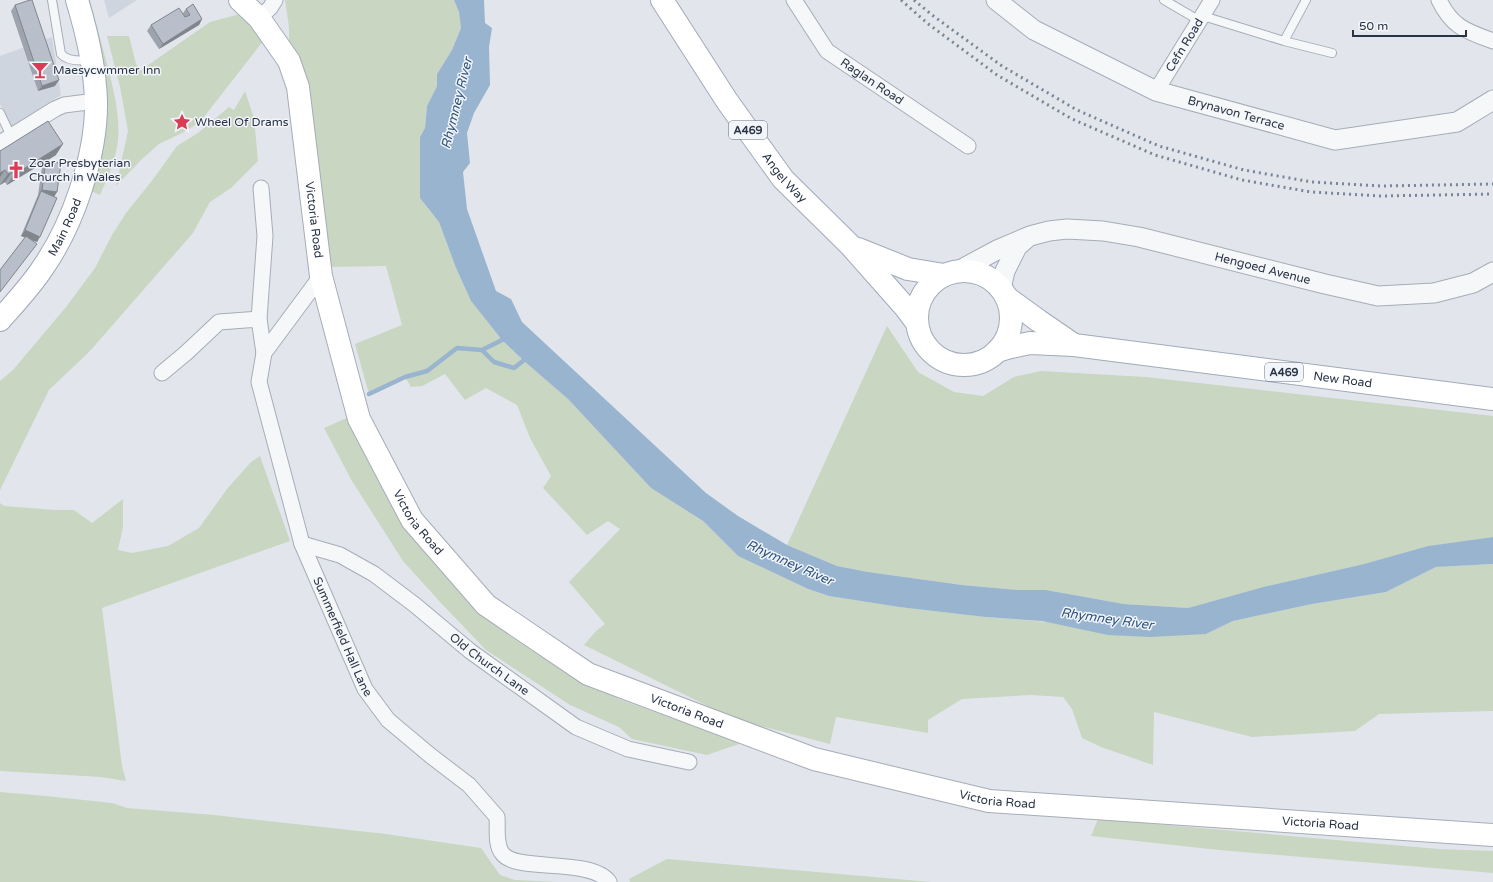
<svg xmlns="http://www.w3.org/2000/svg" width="1493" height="882" font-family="'Varela Round',sans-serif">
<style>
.built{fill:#cfd5de}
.green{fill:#c8d6c2}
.water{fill:#99b4cf}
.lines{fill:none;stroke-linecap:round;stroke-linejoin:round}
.stream{stroke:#99b4cf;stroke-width:4.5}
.service-casing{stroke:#a6adb7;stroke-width:10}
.minor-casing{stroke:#a6adb7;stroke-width:17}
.tertiary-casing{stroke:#a6adb7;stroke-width:21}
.secondary-casing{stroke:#a6adb7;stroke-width:24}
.primary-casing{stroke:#a0aab9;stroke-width:24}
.service{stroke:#f5f7f9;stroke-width:8}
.minor{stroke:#f5f7f9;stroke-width:15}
.tertiary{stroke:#f5f7f9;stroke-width:19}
.secondary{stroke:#fff;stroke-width:22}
.primary{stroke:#fff;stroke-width:22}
.rail{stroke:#798597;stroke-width:3;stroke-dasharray:2 4;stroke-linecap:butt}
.wall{fill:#9ea4ae}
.shaded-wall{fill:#81868d}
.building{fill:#b8bfca;stroke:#81868d}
.labels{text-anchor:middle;stroke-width:3;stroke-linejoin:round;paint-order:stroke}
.shield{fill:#f2f5f9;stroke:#656d7c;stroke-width:1}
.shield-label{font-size:11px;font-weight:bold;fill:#283346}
.street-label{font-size:12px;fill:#283346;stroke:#f2f5f9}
.poi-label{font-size:12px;fill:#283346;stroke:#f2f5f9;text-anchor:start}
.water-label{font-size:13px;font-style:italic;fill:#2d537e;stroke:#f2f5f9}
</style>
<rect width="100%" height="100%" fill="#e2e6ec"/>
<!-- built -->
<path class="built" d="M104,0H137L109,18Z
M52,37L61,95L12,127L0,104V56Z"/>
<!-- green -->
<path class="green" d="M87,0H90C96,23 102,45 108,68C114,92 120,115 118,140C116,160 108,177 100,195L91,191Z
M285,0H454L459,12L461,28L452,50L437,74V86L427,106L425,128L420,137V198L439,222L456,268L471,301L502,340L524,361L568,399L651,488L703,521L738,556L808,589L829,596L899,607L985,617L1206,634L1233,621L1312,604L1386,592L1436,567L1493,564V711L1379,714L1355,731L1252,737L1154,712L1153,765L1101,747L1082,738L1072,709L1063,697L1031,695L962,699L928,720V733L836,717L830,744L734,719L584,645L596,631L605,624L569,582L620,529L608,521L587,535L543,488L551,476L530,438L517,405L486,388L465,400L445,374L422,386L411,387L405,377L369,394L355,344L402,325L386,266L329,267L289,45V27Z
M240,14L264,40L200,122L182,133L159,144L141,160L116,186L128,131L120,87L107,36H129L136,64L141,70L210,22Z
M245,91L254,118L258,161L231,188L210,202L193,233L90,351L49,390L0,490V381L13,370L66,307L95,268L112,235L126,213L154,178L177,146L198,133L229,107L234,110Z
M887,326L918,372L954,392L983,396L1014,377L1041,371L1146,377L1493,416V537L1428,546L1364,564L1263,587L1188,608L1124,604L1046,590H1019L962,585L868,572L837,566L787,545Z
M349,417L391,498L460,593L510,634L583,682L624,701L742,743L707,755L632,739L619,727L570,705L486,650L441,603L403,561L352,481L324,428Z
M260,456L290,541L102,608L122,766L126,781L101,777L0,771V503L4,506L55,510H74L92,523L123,499V527L118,550L132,553L168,546L199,528L227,489L251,462Z
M0,792L46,796L112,803L127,808L214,815L386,834L481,848L500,875L515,880L560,882H0Z
M1098,819L1439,849L1493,851V873L1219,850L1091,836Z
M667,859L931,882H630L629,879Z"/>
<!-- water -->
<path class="water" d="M454,0H484L485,23L492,28L489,47L490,85L474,113L467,133L470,163L463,172L467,209L496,291L511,299L522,322L706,493L738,516L787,545L837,566L868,572L962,585L1019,590H1046L1124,604L1188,608L1263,587L1364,564L1428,546L1493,537V564L1436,567L1386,592L1312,604L1233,621L1206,634L1150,637L1108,635L1042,621L985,617L899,607L829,596L808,589L738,556L703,521L651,488L568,399L524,361L502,340L471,301L456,268L439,222L420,198V137L425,128L427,106L437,86V74L452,50L461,28L459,12Z"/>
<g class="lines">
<!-- stream -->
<path class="stream" d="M482,350L494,362L514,368L528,357
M369,394L405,377L427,371L457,348L482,350L502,340L505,337"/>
<!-- service casing -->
<g class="service-casing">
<path id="service" d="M52,0L61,54C68,62 82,61 91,60
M1164,0L1200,21
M1203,16L1284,41L1332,53
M1284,41L1306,0
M0,113L11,136"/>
</g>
<!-- minor casing -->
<g class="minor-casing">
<g id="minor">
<path id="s1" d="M794,0L827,51L968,146"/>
<path d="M1439,0C1452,27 1466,31 1493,41"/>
<path d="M259,18L270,8L275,0"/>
<path id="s2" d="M1156,91L1212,0"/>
<path d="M0,143L55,109L64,105L96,101"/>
<path id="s3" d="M321,276L264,353L259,382L302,544L365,689L388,720L431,756L469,785L497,817C498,828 495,844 502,853C515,873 591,857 609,882"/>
<path d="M259,319L265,236L261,188"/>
<path d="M162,373L186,353L219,322L259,319L264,353"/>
<path id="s4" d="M302,544L340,555L374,574L415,605L470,651L576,727L628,749L689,762"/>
</g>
</g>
<!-- tertiary casing -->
<g class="tertiary-casing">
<g id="tertiary">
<path id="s5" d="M996,0L1034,30L1156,91L1335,140L1457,122L1493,100"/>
<path id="s6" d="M958,271L997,250L1030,236L1049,231L1067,229L1103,231L1139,237L1325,284L1378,296L1434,293L1473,283L1493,272"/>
<path d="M1001,289L1005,271L1017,247L1026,239"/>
</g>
</g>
<!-- secondary casing -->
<g class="secondary-casing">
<g id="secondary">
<path id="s7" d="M240,0L259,18L289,61L298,87L321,276L359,419L412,520L486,605L588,674L814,759L989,801L1493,835"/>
</g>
</g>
<!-- primary casing -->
<g class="primary-casing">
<g id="primary">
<path id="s8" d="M662,0L727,101L783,179L851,246L905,307L917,323"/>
<path d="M858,249L908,269L944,275"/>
<circle cx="964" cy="318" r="47"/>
<path d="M1006,297L1039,321L1074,345"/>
<path id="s9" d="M0,320C15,303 30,287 42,269C73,225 97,155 96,101C95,66 87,33 77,0"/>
<path id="s10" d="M997,351L1011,347L1030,343L1074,345L1493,399"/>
</g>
</g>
<!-- service -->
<use href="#service" class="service"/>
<!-- minor -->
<use href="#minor" class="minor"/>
<!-- tertiary -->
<use href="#tertiary" class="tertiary"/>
<!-- secondary -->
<use href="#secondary" class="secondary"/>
<!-- primary -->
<use href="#primary" class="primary"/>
<!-- rail -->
<path class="rail" d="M901,0L927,23L997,75L1072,119L1155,155L1242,180L1311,192L1381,196L1493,194
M914,0L932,15L1002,66L1077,110L1159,146L1244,170L1312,182L1381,186L1493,184"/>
</g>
<!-- wall -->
<path class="wall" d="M15,5L55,86L38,91L11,11Z
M186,9L202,19L199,25L159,49L147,31L151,25L183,13Z
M0,151L56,155L46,161L54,197L37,242L21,236L38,195L42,166L45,162L7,185L5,182L0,185Z"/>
<!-- shaded-wall -->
<path class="shaded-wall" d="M202,19L199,25L159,49L163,44Z
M59,80L55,86L38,91L42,86Z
M63,144L56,155L7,185L14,175Z
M5,170L0,177V173Z
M12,172L5,182L0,185L8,174Z
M42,190L57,192L54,197L41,191Z
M25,230L40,237L37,242L21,236Z"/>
<!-- building -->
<path class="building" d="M30,0H32L59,80L42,86L15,5Z
M193,4L202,19L163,44L151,25L179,8L185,17L190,15L186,9Z
M48,121L63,144L14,175L12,172L8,174L5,170L0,173V151Z
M46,161L61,163L57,192L42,190Z
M41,191L57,198L40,237L25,230Z
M26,236L37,244L0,292V270Z"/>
<!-- icons -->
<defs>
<g id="bar-bare" transform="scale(1.38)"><path d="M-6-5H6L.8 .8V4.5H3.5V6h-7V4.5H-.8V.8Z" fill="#dc3b56" stroke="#f2f5f9" stroke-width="2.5" paint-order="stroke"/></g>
<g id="sight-bare" transform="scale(1.38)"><path d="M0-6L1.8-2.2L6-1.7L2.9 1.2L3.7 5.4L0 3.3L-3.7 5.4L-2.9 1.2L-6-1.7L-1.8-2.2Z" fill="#dc3b56" stroke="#f2f5f9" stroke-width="2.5" paint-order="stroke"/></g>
<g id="church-bare" transform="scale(1.38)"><path d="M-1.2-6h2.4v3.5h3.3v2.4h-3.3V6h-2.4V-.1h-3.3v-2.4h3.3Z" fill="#dc3b56" stroke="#f2f5f9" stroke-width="2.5" paint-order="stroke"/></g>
</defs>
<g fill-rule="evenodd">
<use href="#bar-bare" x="40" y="70"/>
<use href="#sight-bare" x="182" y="122"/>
<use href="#church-bare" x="16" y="170"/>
</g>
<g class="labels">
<!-- shield labels -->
<g class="shield">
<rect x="729" y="121" width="38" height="18" rx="3"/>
<rect x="1265" y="363" width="38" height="18" rx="3"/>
</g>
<g class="shield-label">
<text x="748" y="134">A469</text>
<text x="1284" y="376">A469</text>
</g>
<!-- street labels -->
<g class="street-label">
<text dy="4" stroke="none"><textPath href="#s2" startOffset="54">Cefn Road</textPath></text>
<text dy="4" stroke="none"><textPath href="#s1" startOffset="115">Raglan Road</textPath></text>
<text dy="4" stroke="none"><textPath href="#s5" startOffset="268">Brynavon Terrace</textPath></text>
<text dy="4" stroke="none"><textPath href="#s8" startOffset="216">Angel Way</textPath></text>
<text dy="4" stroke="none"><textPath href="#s7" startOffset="240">Victoria Road</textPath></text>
<text dy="4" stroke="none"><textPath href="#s9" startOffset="114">Main Road</textPath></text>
<text dy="4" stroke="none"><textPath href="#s6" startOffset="318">Hengoed Avenue</textPath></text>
<text dy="4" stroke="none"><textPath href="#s10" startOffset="349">New Road</textPath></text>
<text dy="4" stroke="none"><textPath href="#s7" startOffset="564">Victoria Road</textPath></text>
<text dy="4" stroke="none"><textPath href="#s3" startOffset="394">Summerfield Hall Lane</textPath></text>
<text dy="4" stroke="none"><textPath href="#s4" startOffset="225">Old Church Lane</textPath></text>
<text dy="4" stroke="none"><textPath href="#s7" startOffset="900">Victoria Road</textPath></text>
<text dy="4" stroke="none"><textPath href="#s7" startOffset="1224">Victoria Road</textPath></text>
<text dy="4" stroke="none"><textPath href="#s7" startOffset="1548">Victoria Road</textPath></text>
</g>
<!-- poi labels -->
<g class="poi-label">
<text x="53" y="74">Maesycwmmer Inn</text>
<text x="195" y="126">Wheel Of Drams</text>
<text x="29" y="167">Zoar Presbyterian<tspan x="29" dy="14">Church in Wales</tspan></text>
</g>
<!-- water labels -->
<g class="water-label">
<text transform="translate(456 103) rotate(-76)" y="5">Rhymney River</text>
<text transform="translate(790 562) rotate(24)" y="5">Rhymney River</text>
<text transform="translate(1107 618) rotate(8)" y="5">Rhymney River</text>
</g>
</g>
<!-- scale -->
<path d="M1353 30v6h113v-6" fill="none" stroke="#283346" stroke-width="2"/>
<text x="1359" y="30" font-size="12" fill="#283346" stroke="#f2f5f9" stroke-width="3" paint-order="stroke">50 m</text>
</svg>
